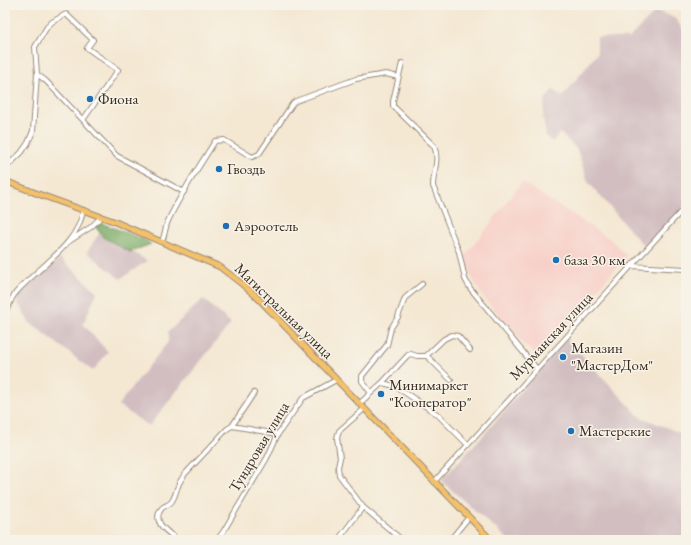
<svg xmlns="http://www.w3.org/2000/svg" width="691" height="545" font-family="'EB Garamond',serif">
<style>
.built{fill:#f7d0c9}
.industrial{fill:#d2bec1}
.forest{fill:#7bad68;stroke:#5b6c43}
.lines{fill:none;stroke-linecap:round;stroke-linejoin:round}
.minor-casing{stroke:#988978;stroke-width:6}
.major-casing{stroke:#988978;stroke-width:7}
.minor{stroke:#fff;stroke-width:4}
.major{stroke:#f4c16a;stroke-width:5}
.poi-dot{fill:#1f6fb2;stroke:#f7f3e8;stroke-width:1.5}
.labels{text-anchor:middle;stroke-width:3;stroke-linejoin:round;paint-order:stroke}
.poi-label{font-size:15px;fill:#3b2a1e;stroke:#f7f3e8;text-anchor:start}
.street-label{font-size:15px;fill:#3b2a1e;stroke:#f7f3e8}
</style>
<rect width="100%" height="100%" fill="#f7f3e8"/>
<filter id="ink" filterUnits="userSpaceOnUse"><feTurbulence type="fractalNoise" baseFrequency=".025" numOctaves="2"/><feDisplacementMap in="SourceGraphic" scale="8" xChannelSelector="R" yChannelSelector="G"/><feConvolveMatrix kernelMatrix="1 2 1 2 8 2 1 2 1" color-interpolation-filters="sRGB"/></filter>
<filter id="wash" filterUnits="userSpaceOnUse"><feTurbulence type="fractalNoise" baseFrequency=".012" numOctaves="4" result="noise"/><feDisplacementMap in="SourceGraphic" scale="16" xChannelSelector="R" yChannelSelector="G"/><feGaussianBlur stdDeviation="0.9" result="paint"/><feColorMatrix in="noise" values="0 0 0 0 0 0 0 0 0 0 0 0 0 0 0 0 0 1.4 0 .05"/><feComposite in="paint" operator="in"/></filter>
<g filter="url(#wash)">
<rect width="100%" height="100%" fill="#f4e8d3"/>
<!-- built -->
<path class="built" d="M522,182L610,239L627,256L538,357L523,344L480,293L463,259Z"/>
<!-- industrial -->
<path class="industrial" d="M656,11L674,17L686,33V204L650,244L645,245L642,244L588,182L577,149L560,133L552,142L546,136L543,117L545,100L553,90L562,97L597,54V37L629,38Z
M101,231L147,261L120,279L87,252Z
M60,258L97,292L83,324L108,352L93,371L29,322L15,298Z
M203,299L231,323L149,426L118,405L168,342V332Z
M566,338L640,417L686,435V540H509L441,481L488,430Z"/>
<!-- forest -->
<path class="forest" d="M98,222L146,240L151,244L130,252L103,237L95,226Z"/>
</g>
<g filter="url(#ink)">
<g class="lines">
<!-- minor casing -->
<g class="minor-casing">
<path id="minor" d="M402,63L393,101V106L434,146C440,160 433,172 433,186L459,252L465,279L470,288L537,369
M37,74L46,81L117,156L184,192
M5,168L21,153L28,143L33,131L37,74L35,47L47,27L52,22L66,14L93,40L87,48L118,70L83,120
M162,241C165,235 165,228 168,221C181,193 199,167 215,141L224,140L252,157L259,154L293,103L296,101L356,79L386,74L398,77
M68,242L91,227L101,217
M631,266L686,269
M5,311C10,307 10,300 14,295C35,269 79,245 83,210
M426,356L444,339L452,335L458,336L470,350
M382,383L408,355L411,354L417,356H427L451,380
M371,393L362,381V376L387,345L391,328L398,317L405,298L422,284
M359,404L382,383L395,386L437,414L468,445
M364,409L339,431L337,438L340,458L338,467L339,475L363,507L402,540
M232,426L278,434
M434,482L686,206
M178,540C169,533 150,522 162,508C165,505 170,505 172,501C175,497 176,491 178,486C179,482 182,479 184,475L227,429L232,426L254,393
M217,540L223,532L267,458L278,434L298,405L303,398L336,380
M338,540L363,507
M450,540L469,517"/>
</g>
<!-- major casing -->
<g class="major-casing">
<path id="major" d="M5,181L41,195L113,221L220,267L242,284L255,295L491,540"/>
</g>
<!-- minor -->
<use href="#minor" class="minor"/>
<!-- major -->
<use href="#major" class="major"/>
</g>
</g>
<!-- markers -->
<g class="poi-dot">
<circle cx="90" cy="99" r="4"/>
<circle cx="219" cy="169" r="4"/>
<circle cx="226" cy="226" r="4"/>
<circle cx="556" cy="260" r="4"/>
<circle cx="563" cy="357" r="4"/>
<circle cx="381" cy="394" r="4"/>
<circle cx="571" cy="431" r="4"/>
</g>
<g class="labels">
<!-- poi labels -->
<g class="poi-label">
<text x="98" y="104">Фиона</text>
<text x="227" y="174">Гвоздь</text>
<text x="234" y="231">Аэроотель</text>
<text x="564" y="265">база 30 км</text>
<text x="571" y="353">Магазин<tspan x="571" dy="17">"МастерДом"</tspan></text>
<text x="389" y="390">Минимаркет<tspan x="389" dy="17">"Кооператор"</tspan></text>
<text x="579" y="436">Мастерские</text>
</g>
<!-- street labels -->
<g class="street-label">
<text transform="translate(284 311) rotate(44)" y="5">Магистральная улица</text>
<text transform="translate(551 336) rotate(-47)" y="5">Мурманская улица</text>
<text transform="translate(259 447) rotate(-59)" y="5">Тундровая улица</text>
</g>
</g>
<!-- margin -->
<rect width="691" height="545" fill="none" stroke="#f7f3e8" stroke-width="20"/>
</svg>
